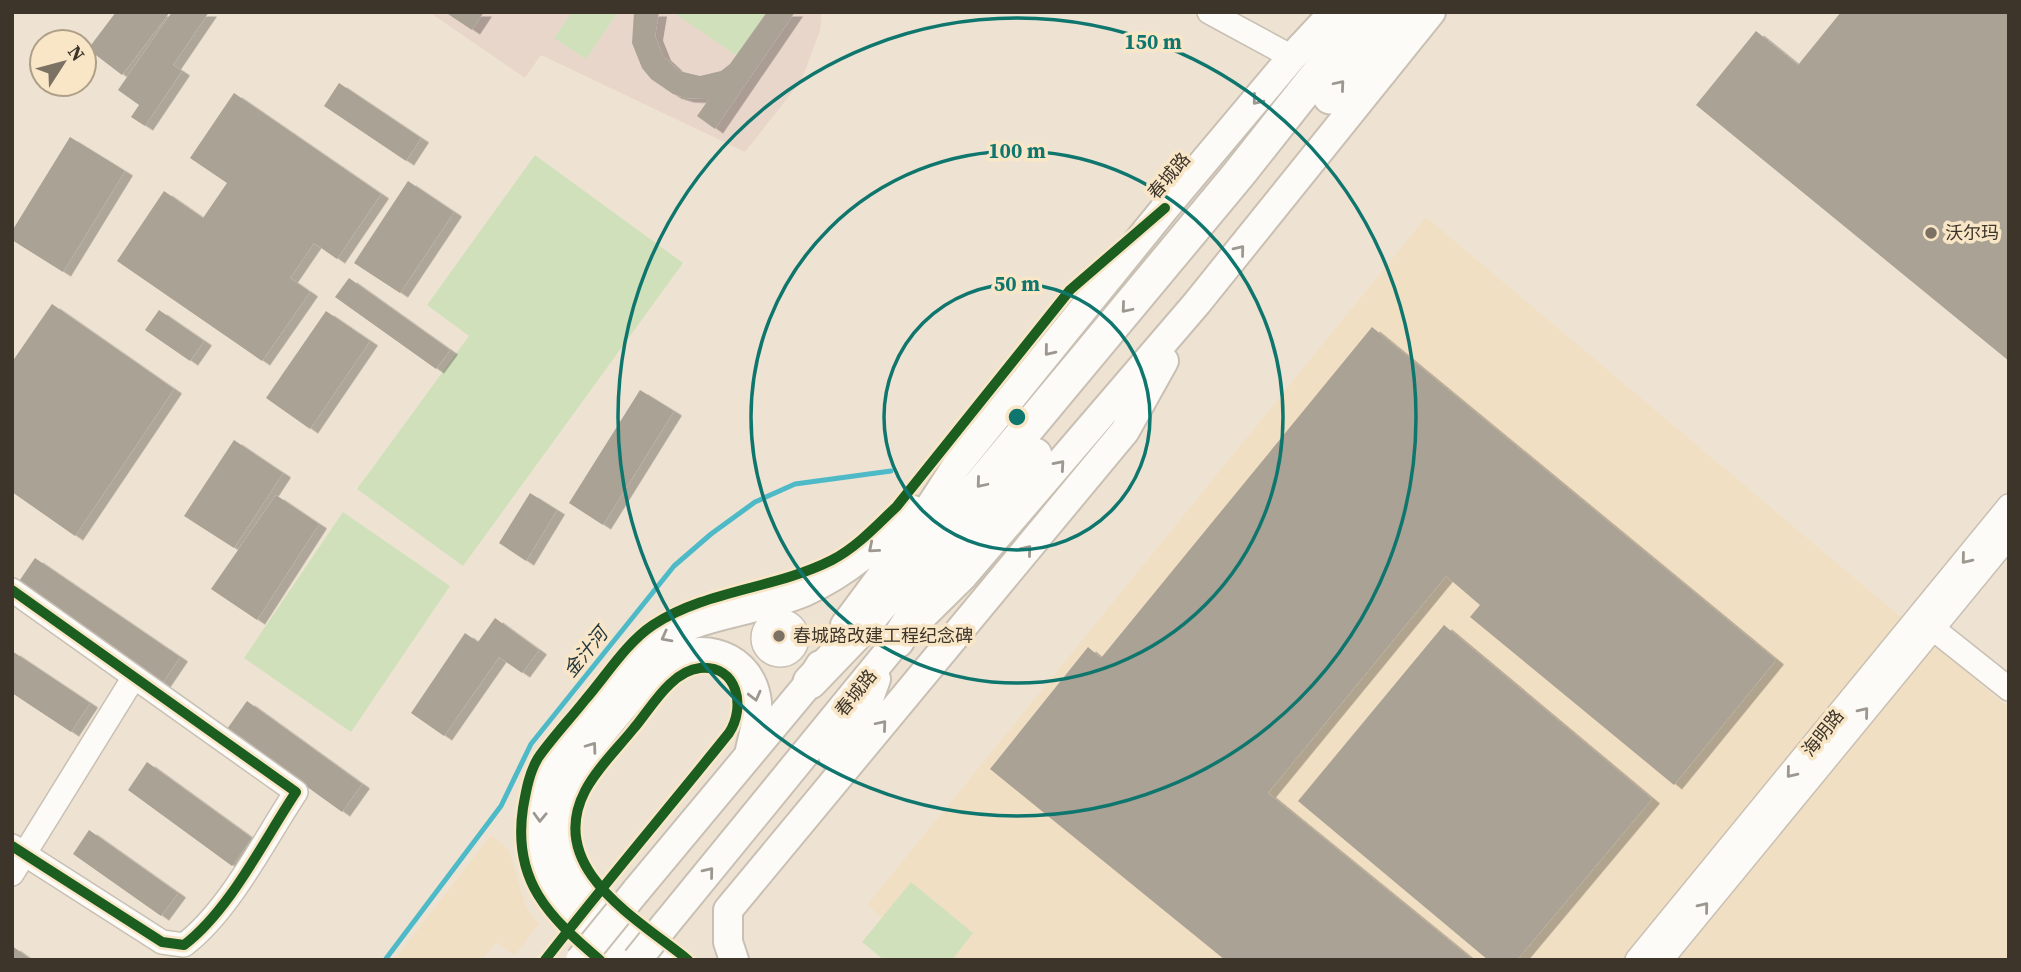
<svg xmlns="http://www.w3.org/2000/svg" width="2021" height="972" font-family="'Source Serif 4','Noto Sans SC',serif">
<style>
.built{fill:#f1dfc3}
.education{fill:#e9d6ca}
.green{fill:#d0e0bb}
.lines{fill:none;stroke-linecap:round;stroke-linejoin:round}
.stream{stroke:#4ebac8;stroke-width:5}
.building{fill:#aaa295;filter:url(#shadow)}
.minor-casing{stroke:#c9c0b3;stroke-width:26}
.major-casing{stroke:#c9c0b3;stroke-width:32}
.highway-casing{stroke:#c9c0b3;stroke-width:37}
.minor{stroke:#fcfbf8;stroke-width:23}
.major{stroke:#fcfbf8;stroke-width:28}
.highway{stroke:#fcfbf8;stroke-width:33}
.major-bridge-casing{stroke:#c9c0b3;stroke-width:32;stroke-linecap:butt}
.major-bridge{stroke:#fcfbf8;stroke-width:28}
.cycleway-casing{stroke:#f9e6c7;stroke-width:15}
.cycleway{stroke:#1b5e20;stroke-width:10}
.oneway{stroke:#9c9890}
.ring{fill:none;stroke:#0f766e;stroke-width:3.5}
.poi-dot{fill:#7b7264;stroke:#f9e6c7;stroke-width:2.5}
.labels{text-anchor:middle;stroke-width:7;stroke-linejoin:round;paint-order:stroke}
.street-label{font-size:18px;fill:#3d3529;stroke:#f9e6c7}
.poi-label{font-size:18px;fill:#3d3529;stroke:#f9e6c7;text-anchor:start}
.water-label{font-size:19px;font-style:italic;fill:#1f353a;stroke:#f9e6c7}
.centre{fill:#0f766e;stroke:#f9e6c7;stroke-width:3.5}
.ring-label{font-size:21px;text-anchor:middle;font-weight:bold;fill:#0f766e;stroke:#f9e6c7;stroke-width:7;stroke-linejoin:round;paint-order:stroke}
</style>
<defs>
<filter id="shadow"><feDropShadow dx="8" dy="4.5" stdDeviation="0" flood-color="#0004"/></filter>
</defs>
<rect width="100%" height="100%" fill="#eee3d2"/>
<!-- built -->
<path class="built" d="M1426,217L2009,708V960H934L867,905Z
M491,835L509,850L526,907L539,924L515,955L496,942L482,960H394Z"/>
<!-- education -->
<path class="education" d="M429,12H822L820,31L801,81L745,152L541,55L525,78Z"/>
<!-- green -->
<path class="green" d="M572,12H618L586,59L554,38Z
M673,12H767L737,56Z
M535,155L683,263L463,566L357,489L469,336L427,305Z
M343,512L450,586L351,732L244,658Z
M911,882L973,933L952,960H884L862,942Z"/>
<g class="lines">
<!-- stream -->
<path class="stream" d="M385,960L501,806L531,744L674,566L711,534L755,502L795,484L891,471"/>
</g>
<!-- building -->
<path class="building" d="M116,12H170L122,75L88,49Z
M172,12H209L173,65L182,71L145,126L131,117L139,105L118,90Z
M445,12H484L472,30Z
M634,12H659L655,36L663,56L679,71L700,76L721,71L730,64L767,12H795L715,129L697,116L709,99L686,98L673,94L651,79L642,68L632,43Z
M1841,12L2009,14V361L1696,105L1756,31L1798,65Z
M339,83L421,138L406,161L324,106Z
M234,93L381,194L337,259L314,243L290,278L310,292L262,361L117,261L164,191L203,218L227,183L190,158Z
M70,137L125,171L63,272L12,240V231Z
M408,181L454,212L400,293L354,263Z
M349,278L450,350L436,369L335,297Z
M52,304L174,389L75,536L12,492V362Z
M159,310L204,341L190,361L145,330Z
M326,311L370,341L310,429L266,398Z
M1372,327L1776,660L1674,785L1470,617L1480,605L1446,576L1268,793L1473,960H1225L990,769L1088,647L1101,658Z
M640,390L674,411L603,525L569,503Z
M234,440L283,473L234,548L184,516Z
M530,493L557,510L526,561L499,543Z
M276,495L319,524L257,620L211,589Z
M35,558L180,657L161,685L15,587Z
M495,618L539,650L522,673L499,657L444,736L411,713L465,633L478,642Z
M1444,625L1652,799L1517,960H1488L1298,801Z
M12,651L90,703L71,732L12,693Z
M247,701L362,784L342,812L227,729Z
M147,762L252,838L232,866L128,790Z
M89,830L178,893L161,916L73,854Z
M12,946L32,960H12Z"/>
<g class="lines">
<!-- minor casing -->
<g class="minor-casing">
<path id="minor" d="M1209,12L1292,57
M12,590L296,792C264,840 230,910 184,945L162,942L12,846
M1921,619L2009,689
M763 638a17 17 0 1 1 34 0a17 17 0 1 1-34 0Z
M12,874L134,677
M1637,960L2009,506
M1661,960L2009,536"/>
</g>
<!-- major casing -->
<g class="major-casing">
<path id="major" d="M845,625L911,536L957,465L1165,208L1292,57L1334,12
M833,756L862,718L876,679
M636,891L810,682L820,665
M665,925L897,641L963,576L1197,303L1431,12
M624,960C568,915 514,852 548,775C558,751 579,731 595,711C616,685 633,655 663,638C705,613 759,611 804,592C847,573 880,543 913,510
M665,960C637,936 598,914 577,883C523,804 610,723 658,667C691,640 746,649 756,696C760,714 754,732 750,750
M734,960L728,942V910L1125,431L1164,361"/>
</g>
<!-- highway casing -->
<g class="highway-casing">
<path id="highway" d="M1330,97L1399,12
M897,641L951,556L1035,455
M810,682L858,632L1238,175L1367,12"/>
</g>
<!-- minor -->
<use href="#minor" class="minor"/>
<!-- major -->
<use href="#major" class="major"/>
<!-- highway -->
<use href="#highway" class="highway"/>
<!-- major-bridge casing -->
<g class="major-bridge-casing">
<path id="major-bridge" d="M580,960L636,891
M637,960L665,925"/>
</g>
<!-- major-bridge -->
<use href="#major-bridge" class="major-bridge"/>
<!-- cycleway casing -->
<g class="cycleway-casing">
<path id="cycleway" d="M12,590L296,792C264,840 230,910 184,945L162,942L12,846
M545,960C605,883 668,809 729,733C746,707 738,665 700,668C671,671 651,708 634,728C618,748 597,768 585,791C545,869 638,919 688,960
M600,960C549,917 512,881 523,808C526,791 529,773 538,758C552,738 570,719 585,700C606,676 626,643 653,625C706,590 775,589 832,560C857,547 877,525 897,506L1070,290L1165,208"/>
</g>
<!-- cycleway -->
<use href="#cycleway" class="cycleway"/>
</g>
<!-- one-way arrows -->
<defs><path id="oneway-chevron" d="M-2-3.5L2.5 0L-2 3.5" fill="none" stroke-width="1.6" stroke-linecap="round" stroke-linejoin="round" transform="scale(1.75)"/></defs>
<g class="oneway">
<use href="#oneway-chevron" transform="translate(1340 85) rotate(-50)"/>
<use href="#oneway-chevron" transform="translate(1257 100) rotate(129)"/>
<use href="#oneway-chevron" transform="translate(1240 250) rotate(-51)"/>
<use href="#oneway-chevron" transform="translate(1126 308) rotate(130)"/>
<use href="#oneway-chevron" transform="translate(1049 351) rotate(129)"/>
<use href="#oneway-chevron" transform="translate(1060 465) rotate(-49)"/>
<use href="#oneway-chevron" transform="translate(981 483) rotate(130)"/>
<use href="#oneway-chevron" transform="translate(873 548) rotate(140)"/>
<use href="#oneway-chevron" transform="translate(1027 550) rotate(-50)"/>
<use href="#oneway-chevron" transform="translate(1966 559) rotate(129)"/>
<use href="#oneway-chevron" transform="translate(666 637) rotate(152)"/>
<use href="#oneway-chevron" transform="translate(755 696) rotate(76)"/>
<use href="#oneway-chevron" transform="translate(1864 712) rotate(-51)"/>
<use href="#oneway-chevron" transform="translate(882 725) rotate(-50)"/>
<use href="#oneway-chevron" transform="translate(592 747) rotate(-54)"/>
<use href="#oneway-chevron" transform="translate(1791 773) rotate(129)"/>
<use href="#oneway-chevron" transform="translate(540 817) rotate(92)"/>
<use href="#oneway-chevron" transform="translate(709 872) rotate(-51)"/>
<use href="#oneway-chevron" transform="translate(1704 907) rotate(-51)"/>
</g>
<!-- distance rings -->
<g class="ring">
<circle cx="1017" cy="417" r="133"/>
<circle cx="1017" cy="417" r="266"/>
<circle cx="1017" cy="417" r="399"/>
</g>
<!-- markers -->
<g class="poi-dot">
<circle cx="1931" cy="233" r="7"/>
<circle cx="779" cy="636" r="7"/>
</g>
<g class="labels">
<!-- street labels -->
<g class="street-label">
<text transform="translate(1169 176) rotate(-50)" y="6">春城路</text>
<text transform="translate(856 693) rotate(-51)" y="6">春城路</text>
<text transform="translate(1823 733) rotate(-51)" y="6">海明路</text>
</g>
<!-- poi labels -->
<g class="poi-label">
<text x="1945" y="239">沃尔玛</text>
<text x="793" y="642">春城路改建工程纪念碑</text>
</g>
<!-- water labels -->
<g class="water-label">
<text transform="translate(585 652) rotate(-51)" y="7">金汁河</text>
</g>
</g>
<circle cx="1017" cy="417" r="10" class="centre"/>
<g class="ring-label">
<text x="1153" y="49">150 m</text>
<text x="1017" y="158">100 m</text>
<text x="1017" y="291">50 m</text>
</g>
<!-- border -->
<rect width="2021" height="972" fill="none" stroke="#3d3529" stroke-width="28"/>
<!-- north arrow -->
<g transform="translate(63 63) rotate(54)"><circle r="33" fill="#f9e6c7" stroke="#ae9f88" stroke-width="2"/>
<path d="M0-5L12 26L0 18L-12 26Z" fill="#7b7264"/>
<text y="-10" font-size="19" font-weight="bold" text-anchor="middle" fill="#3d3529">N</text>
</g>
</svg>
